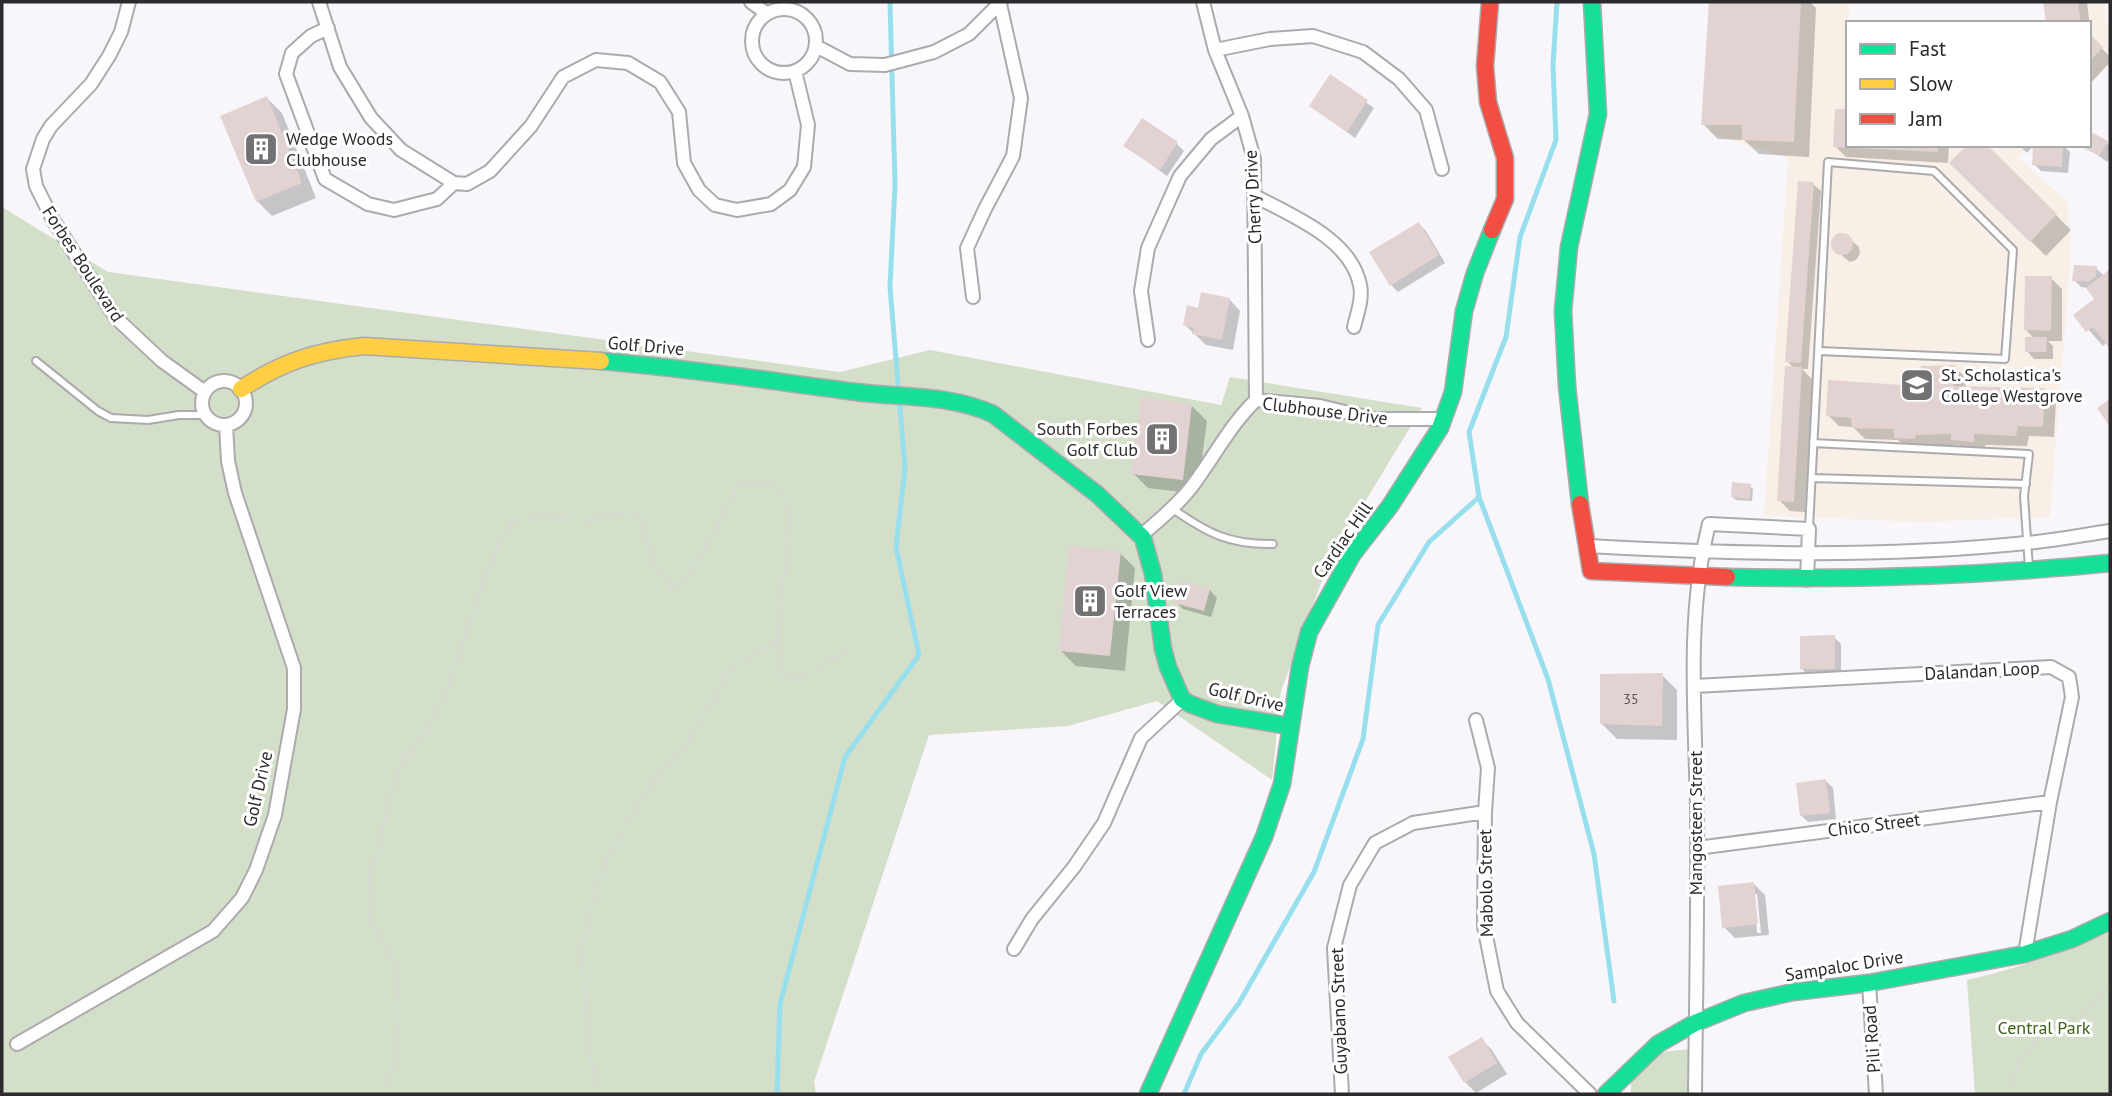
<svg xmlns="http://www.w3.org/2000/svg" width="2112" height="1096" font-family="'PT Sans',sans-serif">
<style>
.education{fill:#f8efe7}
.green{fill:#d3dfc8}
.shadow{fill:#0003;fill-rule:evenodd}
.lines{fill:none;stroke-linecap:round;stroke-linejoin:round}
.stream{stroke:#98dfee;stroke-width:5}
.building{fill:#e2d2d1}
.lane-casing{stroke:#acaaad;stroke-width:10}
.street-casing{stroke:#acaaad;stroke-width:16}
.fast-casing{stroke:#acaaad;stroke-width:19}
.slow-casing{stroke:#acaaad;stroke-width:19}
.jam-casing{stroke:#acaaad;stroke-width:19}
.path{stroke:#d7d7d7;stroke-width:2.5;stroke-dasharray:3.5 3.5;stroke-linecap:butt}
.lane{stroke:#fefefe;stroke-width:6}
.street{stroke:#fefefe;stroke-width:12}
.fast{stroke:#16e098;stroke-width:16}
.slow{stroke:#ffcf43;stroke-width:16}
.jam{stroke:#f24e42;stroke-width:16}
.labels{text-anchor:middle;stroke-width:6;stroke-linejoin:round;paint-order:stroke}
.number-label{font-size:14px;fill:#5a5456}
.poi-label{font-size:18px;fill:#2c2a2d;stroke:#fff;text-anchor:start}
.street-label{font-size:18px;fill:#2c2a2d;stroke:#fff}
.park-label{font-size:18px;fill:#40611c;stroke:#fff}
</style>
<rect width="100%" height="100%" fill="#f9f6fb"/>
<!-- education -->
<path class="education" d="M1708,2H1849L1848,145H2030L2018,158L2068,202L2071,255L2050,517L1922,522L1764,516L1788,158L1710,133Z
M2047,2H2104L2107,26L2110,29V64L2089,85V23H2048Z"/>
<!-- green -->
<path class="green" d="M2,207L108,272L840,372L930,350L1221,405L1230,377L1422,408L1330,559L1281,691L1272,780L1157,701L1068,726L929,735L814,1082L816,1094H2Z
M2110,932V1094H1975L1967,980C2016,969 2064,952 2110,932Z
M1691,1049L1690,1094H1631V1075L1660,1052Z"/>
<!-- shadow -->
<path class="shadow" d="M1711,2H1810L1816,8L1809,157L1759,154L1744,140L1718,139L1703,124Z
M2045,2H2087L2091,37L2110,57V62L2089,85V23H2048Z
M1330,77L1374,108L1355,138L1311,106Z
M267,98L282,113L316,198L272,216L257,201Z
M2107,143L2110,146V156L2107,162L2086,147Z
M1177,144L1184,151L1167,176L1126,146Z
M1949,145L1948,163L1846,157L1835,146Z
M1985,145L2071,230L2046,256L1952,163Z
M2019,145H2034L2027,153Z
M2035,145H2063L2070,152L2068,173L2041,171L2034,164Z
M1813,184L1821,191L1808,369H1802L1813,380L1805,512L1790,511L1779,500L1794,368L1787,361Z
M1419,224L1426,231L1445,263L1398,292L1391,285Z
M1845,235L1859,247L1860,254L1856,260L1850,262L1835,250L1833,242L1837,236Z
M2096,268L2104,276L2110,272V346L2107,342L2103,346L2076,316L2097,299L2088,288L2081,287L2074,280Z
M2051,278L2062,289V341H2048L2053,346V359H2034L2027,351L2035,339L2026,330Z
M1229,299L1240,311L1233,350L1206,345L1185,325L1199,310Z
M1954,366L1966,378L1965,388L2044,390L2056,401L2054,437L2029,436L2027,446L1985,445V453L1965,451L1959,445H1927L1926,450L1907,449L1898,440L1865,439L1853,427L1839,426L1828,415L1918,387Z
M1191,405L1207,421L1197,494L1148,488L1133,473Z
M1750,486L1753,489L1752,501L1736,500L1733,497Z
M1120,553L1135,568L1125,671L1076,666L1061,651Z
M1210,590L1217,598L1211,617L1183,609L1176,602Z
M1834,637L1841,644V675L1809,676L1802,669Z
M1662,675L1677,690V740L1617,739L1602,724Z
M1826,781L1833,788L1836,819L1808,822L1801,815Z
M1754,884L1765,895L1769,935L1735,938L1724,927ZM1754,894H1757L1761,933H1757Z
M1481,1039L1492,1050L1507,1074L1476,1093L1465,1082Z"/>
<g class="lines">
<!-- stream -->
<path class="stream" d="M1557,2L1553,65L1556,140L1520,237L1506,337L1469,432L1479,497L1548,679L1594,854L1614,1001
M777,1094L780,1004L845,757L919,655L896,547L905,468L890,287L895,185L890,2
M1184,1094L1201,1054L1239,1003L1314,872L1363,739L1378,625L1429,542L1479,497"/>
</g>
<!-- building -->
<path class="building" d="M1709,2H1801L1794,142L1742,140V125H1701Z
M2043,2H2078L2081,23H2046Z
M2089,33L2103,47L2089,62Z
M1330,74L1368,100L1347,132L1309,106Z
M267,96L302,183L256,202L220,116Z
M1835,109H1848V145H1938V152L1833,147Z
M1142,118L1178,142L1160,170L1123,146Z
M2093,133L2108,141L2099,156L2084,148L2089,145V139Z
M1967,145H1987L2057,214L2030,242L1949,163Z
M2033,145H2063L2062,167L2032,165Z
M1798,181L1814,182L1801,363L1785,362Z
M1419,222L1439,255L1390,286L1369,252Z
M1831 244a11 11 0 1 1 22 0a11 11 0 1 1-22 0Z
M2074,265L2097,266L2096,276L2089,282L2072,281Z
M2110,269V349L2093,327L2086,332L2073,315L2094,299L2086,288Z
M2025,276H2052L2051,331L2024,330Z
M1201,292L1230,298L1222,340L1192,334L1194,328L1183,325L1187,305L1198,308Z
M2025,337H2047L2046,352H2025Z
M1955,365L1954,386L2045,388L2043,427L2018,426L2016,436L1974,434V442L1951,440V434L1916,435L1915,439L1894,438V429L1852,428L1851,418L1826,416L1828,380L1917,386L1921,366Z
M1785,366L1802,367L1794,502L1777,501Z
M1141,397L1192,404L1183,480L1131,474Z
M2110,399V427L2097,408Z
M1732,482L1751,484L1750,499L1731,497Z
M1069,546L1121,551L1110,656L1059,651Z
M1181,580L1210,589L1204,611L1174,603Z
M1835,635V669H1800V636Z
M1663,673L1662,726L1600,724V674Z
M1826,779L1830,813L1800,816L1796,783Z
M1754,882L1758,924L1722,928L1718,886Z
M1482,1037L1497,1063L1464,1083L1448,1057Z"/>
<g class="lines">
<!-- lane casing -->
<g class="lane-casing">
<path id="lane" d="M36,361L98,411L111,418L148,420L179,415H206
M1813,443L2029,454L2024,496L2029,568
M1812,478L2026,484
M1173,509C1207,533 1230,545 1273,544
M1809,528L1828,162L1934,171L2013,250L2005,359L1819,351"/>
</g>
<!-- street casing -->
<g class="street-casing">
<path id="street" d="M129,2L121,32L109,56L91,84L51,126L43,139L33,169L36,186L53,220L116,318L162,361L205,392
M319,2L340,67L371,118L401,150L454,183L467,184L490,171L531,126L563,77L596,60L628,63L660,82L679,112L684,163L699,190L715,205L737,210L771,204L790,190L804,167L808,125L795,71
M751,2L766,13
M1203,2L1215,50L1242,116L1254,159L1256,400
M752 41a32 32 0 1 1 64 0a32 32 0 1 1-64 0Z
M328,28L311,36L292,53L286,74L325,179L368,204L394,210L437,199L454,183
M816,46L850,64L885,65L934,52L969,34L1001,2
M1215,50L1270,39L1313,36L1363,52L1399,79L1426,110L1442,169
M1255,196C1292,216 1351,239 1360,285C1363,299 1357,314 1354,327
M973,297L967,248L985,209L1013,156L1021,98L1000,4
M1148,340L1141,291L1148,248L1180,176L1211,139L1242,116
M202 403a22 22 0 1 1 44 0a22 22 0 1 1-44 0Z
M1142,535C1160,519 1179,504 1193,485C1214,457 1230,425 1256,400L1320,406L1374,419H1444
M1589,546C1734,554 1881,558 2026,543C2054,541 2082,535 2110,531
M1695,686L2051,667L2069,677L2072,697L2050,802L2025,954
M1476,720L1488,768L1485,812L1484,926L1497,991L1517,1023L1590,1094
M1697,848L2050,802
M1014,949L1032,919L1074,867L1104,823L1141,738L1183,699
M1869,983L1876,1094
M17,1044L213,931L242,898L256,870L275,815L294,709V668L235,493L228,461L226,425
M1342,1094L1334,948L1350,885L1375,843L1413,823L1485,812
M1695,1094C1696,998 1698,902 1697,806C1695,713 1686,615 1709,524L1809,529L1807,580"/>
</g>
<!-- fast casing -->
<g class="fast-casing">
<path id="fast" d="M601,361C687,368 771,381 856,392C903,398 949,394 993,414L1098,495L1143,538L1153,574L1163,649L1168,667L1182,699L1190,704L1217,714L1289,726
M1580,504L1567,386L1563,311L1569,247L1598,114L1592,2
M1727,577C1856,580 1982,576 2110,563
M1148,1094L1264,837L1282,784L1300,667L1309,632L1352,555L1390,506L1440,428L1453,392L1464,311L1475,273L1492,230
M1606,1094L1658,1044L1695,1023L1744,1003L1793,992L1869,983L2025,954L2072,939L2110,921"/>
</g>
<!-- slow casing -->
<g class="slow-casing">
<path id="slow" d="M241,389C282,362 315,351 364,346L601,361"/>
</g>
<!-- jam casing -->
<g class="jam-casing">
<path id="jam" d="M1490,2L1485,66L1488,102L1505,158V199L1492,230
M1580,504L1591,571L1727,577"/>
</g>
<!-- path -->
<path class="path" d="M380,1094L393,1069L400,1016L397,969L370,918V876L396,775L436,712L450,684L477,599L498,545L512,522L541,517L588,521L627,512L642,518L653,562L672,588L691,574L739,485L772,483L791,510C790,525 790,540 788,554C782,594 772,635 782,675L801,679L848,650
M600,1094L588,1045L582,943L602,869L643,794L683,750L732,668L778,640
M2009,1094L2011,1080L2020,1059L2039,1036L2090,1009L2110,986"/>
<!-- lane -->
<use href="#lane" class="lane"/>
<!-- street -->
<use href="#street" class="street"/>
<!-- fast -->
<use href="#fast" class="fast"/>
<!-- slow -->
<use href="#slow" class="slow"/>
<!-- jam -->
<use href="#jam" class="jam"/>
</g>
<!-- icons -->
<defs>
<g id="building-square" transform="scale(1.75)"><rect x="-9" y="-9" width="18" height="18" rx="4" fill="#747175" stroke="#fff"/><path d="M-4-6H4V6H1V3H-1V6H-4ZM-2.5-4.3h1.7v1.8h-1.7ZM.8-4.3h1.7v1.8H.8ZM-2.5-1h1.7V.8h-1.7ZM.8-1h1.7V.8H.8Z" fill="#fff"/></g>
<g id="university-square" transform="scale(1.75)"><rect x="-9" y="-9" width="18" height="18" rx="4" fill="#747175" stroke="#fff"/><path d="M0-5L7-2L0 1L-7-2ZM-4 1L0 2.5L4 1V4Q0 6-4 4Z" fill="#fff"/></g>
</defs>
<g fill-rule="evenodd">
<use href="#building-square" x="261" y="149"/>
<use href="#university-square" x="1917" y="385"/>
<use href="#building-square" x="1162" y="439"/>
<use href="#building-square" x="1090" y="601"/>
</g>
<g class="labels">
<!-- number labels -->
<g class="number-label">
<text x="1631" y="704">35</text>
</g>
<!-- poi labels -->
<g class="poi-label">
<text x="286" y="145">Wedge Woods<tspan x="286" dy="21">Clubhouse</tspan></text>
<text x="1941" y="381">St. Scholastica's<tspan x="1941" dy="21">College Westgrove</tspan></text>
<text x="1138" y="435" text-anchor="end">South Forbes<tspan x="1138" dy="21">Golf Club</tspan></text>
<text x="1114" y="597">Golf View<tspan x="1114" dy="21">Terraces</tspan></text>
</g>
<!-- street labels -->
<g class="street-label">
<text transform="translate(1253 197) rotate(-93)" y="6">Cherry Drive</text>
<text transform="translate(83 264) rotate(57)" y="6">Forbes Boulevard</text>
<text transform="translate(646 346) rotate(5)" y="6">Golf Drive</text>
<text transform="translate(1325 411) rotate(7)" y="6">Clubhouse Drive</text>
<text transform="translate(1343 540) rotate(-55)" y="6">Cardiac Hill</text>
<text transform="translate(1982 671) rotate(-3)" y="6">Dalandan Loop</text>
<text transform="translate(1246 697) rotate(13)" y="6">Golf Drive</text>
<text transform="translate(258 789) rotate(-77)" y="6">Golf Drive</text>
<text transform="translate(1696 823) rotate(-90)" y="6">Mangosteen Street</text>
<text transform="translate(1874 825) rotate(-7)" y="6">Chico Street</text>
<text transform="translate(1486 883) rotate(-91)" y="6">Mabolo Street</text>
<text transform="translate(1844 966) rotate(-9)" y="6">Sampaloc Drive</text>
<text transform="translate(1339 1011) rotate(-92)" y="6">Guyabano Street</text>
<text transform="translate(1872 1039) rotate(-94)" y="6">Pili Road</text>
</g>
<!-- park labels -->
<g class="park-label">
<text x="2044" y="1034">Central Park</text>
</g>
</g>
<!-- border -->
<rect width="2112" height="1096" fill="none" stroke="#2c2a2d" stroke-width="7"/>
<!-- legend -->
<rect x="1846" y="21" width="245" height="126" fill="#ffffff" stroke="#abaaab" stroke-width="2"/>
<rect x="1860" y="44" width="35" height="10" fill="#16e098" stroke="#abaaab" stroke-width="2"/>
<text x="1909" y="56" font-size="21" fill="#2c2a2d">Fast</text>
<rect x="1860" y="79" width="35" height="10" fill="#ffcf43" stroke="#abaaab" stroke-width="2"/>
<text x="1909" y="91" font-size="21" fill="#2c2a2d">Slow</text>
<rect x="1860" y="114" width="35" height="10" fill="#f24e42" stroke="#abaaab" stroke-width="2"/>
<text x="1909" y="126" font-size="21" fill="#2c2a2d">Jam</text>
</svg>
